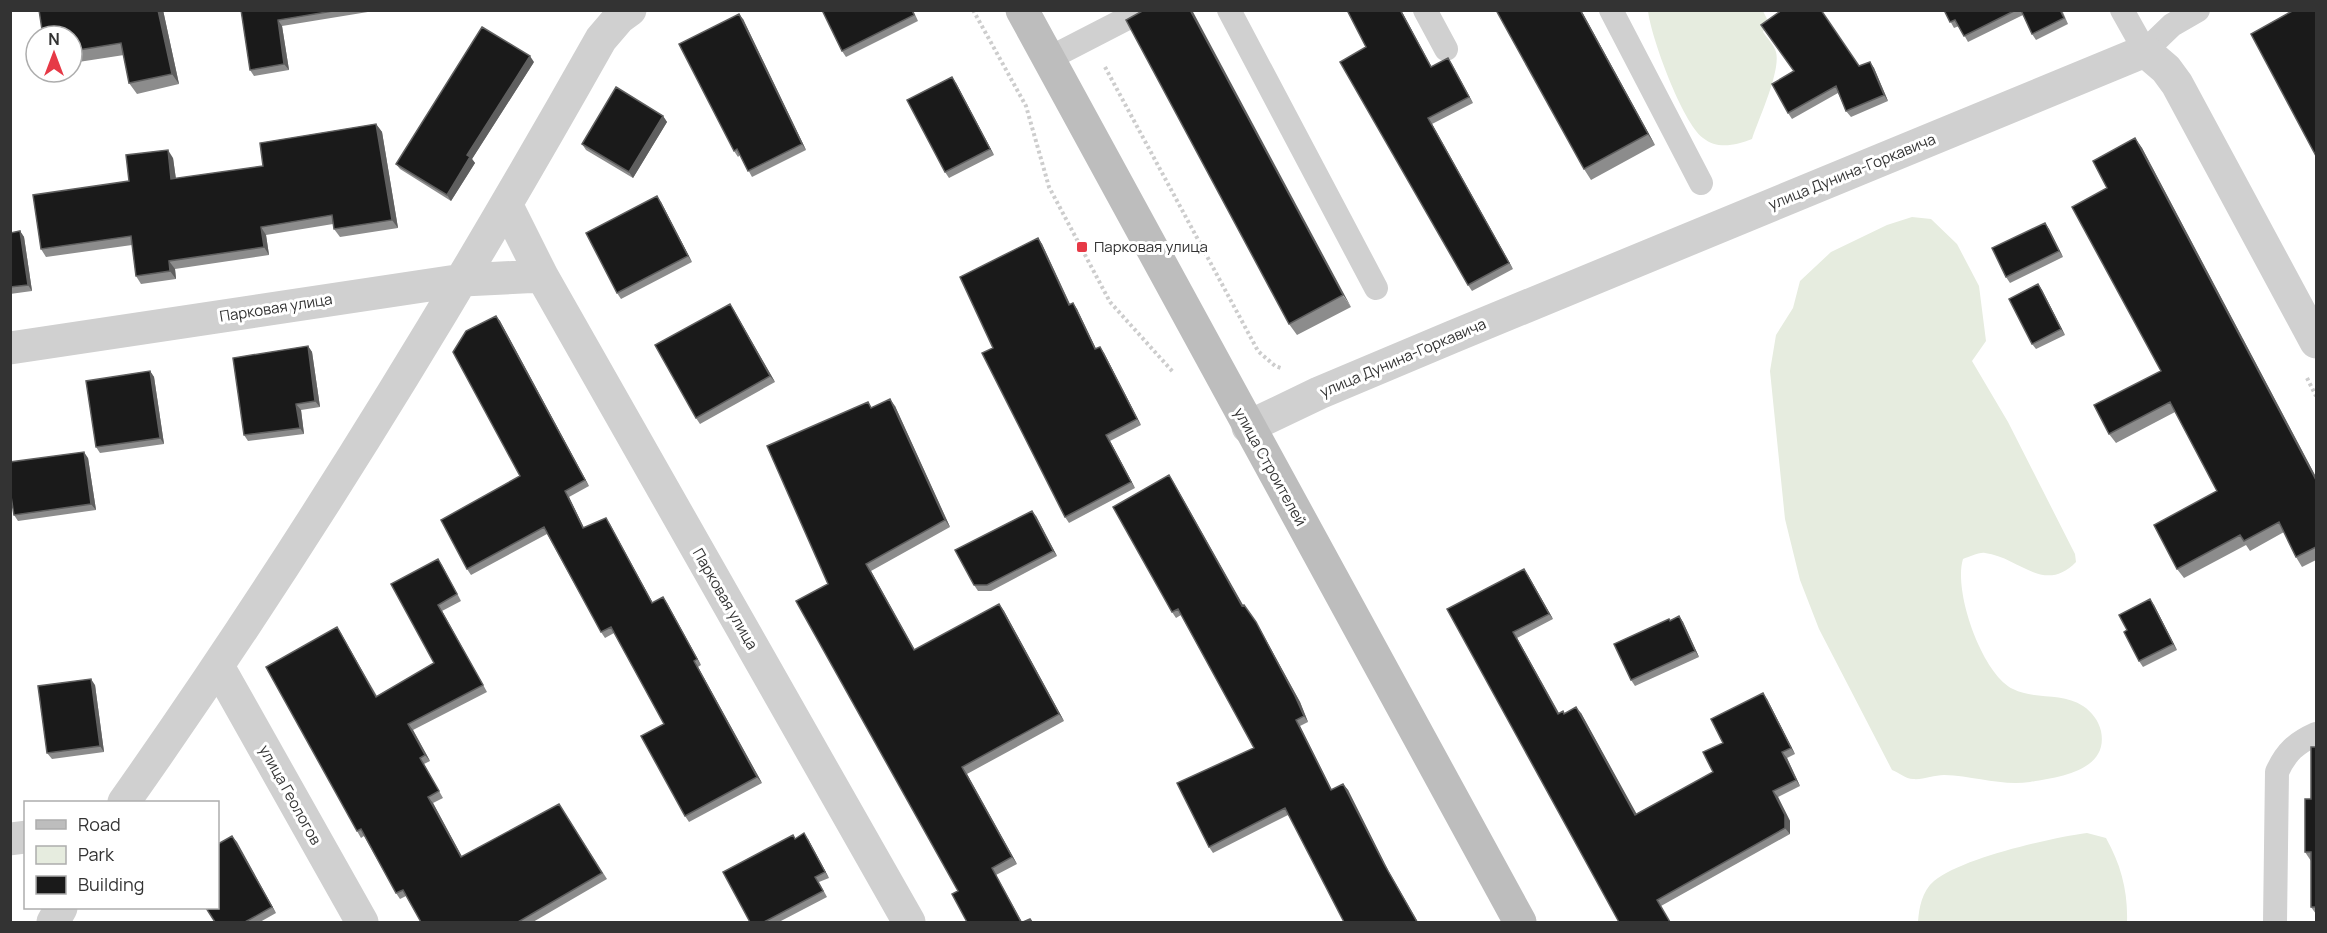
<svg xmlns="http://www.w3.org/2000/svg" width="2327" height="933" font-family="Manrope,sans-serif">
<style>
.green{fill:#e6ecdf}
.lines{fill:none;stroke-linecap:round;stroke-linejoin:round}
.path{stroke:#cdcdcd;stroke-width:4;stroke-dasharray:3 3;stroke-linecap:butt}
.service{stroke:#d0d0d0;stroke-width:24}
.minor{stroke:#d0d0d0;stroke-width:33}
.secondary{stroke:#bdbdbd;stroke-width:33}
.wall{fill:#8c8c8c}
.shaded-wall{fill:#5f5f5f}
.building{fill:#1a1a1a;stroke:#5f5f5f;stroke-width:1.5}
.poi-dot{fill:#e63946;stroke:#fff;stroke-width:2}
.labels{text-anchor:middle;stroke-width:6;stroke-linejoin:round;paint-order:stroke}
.street-label{font-size:15px;fill:#333;stroke:#fff}
.poi-label{font-size:15px;fill:#333;stroke:#fff;text-anchor:start}
</style>
<rect width="100%" height="100%" fill="#fff"/>
<!-- green -->
<path class="green" d="M1648,11H1763L1768,21L1763,32C1767,38 1774,45 1776,52C1781,71 1759,118 1752,139C1736,145 1718,150 1703,138C1682,122 1651,37 1648,11Z
M1912,217L1931,219L1957,244L1979,286L1986,341L1972,361L2008,422L2075,554L2076,562C2044,595 2019,557 1985,553C1979,552 1969,557 1963,559C1953,591 1982,674 2013,689C2034,700 2063,692 2083,706C2092,712 2098,720 2101,731C2109,771 2059,777 2030,782C2001,786 1975,776 1944,775C1934,775 1923,780 1913,779C1906,779 1898,772 1892,770L1819,629L1800,580L1785,519L1770,371L1776,335L1793,308L1800,281L1831,252L1887,225Z
M2087,833L2106,838C2121,865 2128,891 2127,922H1918C1919,908 1922,891 1934,881C1962,858 2050,838 2087,833Z"/>
<g class="lines">
<!-- path -->
<path class="path" d="M973,10L1026,106L1049,187L1110,302L1173,372
M1105,67L1258,351L1275,366L1281,368
M2307,378L2316,396"/>
<!-- service -->
<path class="service" d="M1229,10L1376,288
M1425,10L1446,49
M1611,10L1701,183
M2122,10L2145,51L2172,25L2198,10
M1048,59L1143,10
M2275,922L2277,772C2286,752 2296,743 2316,734"/>
<!-- minor -->
<path class="minor" d="M507,206L542,276L909,922
M10,348L463,280L542,276
M1248,427L1319,393L1452,337L2145,51L2166,69L2177,84L2316,342
M219,668L362,922
M124,802C297,557 454,300 601,39L619,18L630,10
M10,839L26,837
M53,922L61,908"/>
<!-- secondary -->
<path class="secondary" d="M1022,10L1520,922"/>
</g>
<!-- wall -->
<path class="wall" d="M163,10L179,84L137,94L129,83L124,55L72,63V36Z
M241,10H380L282,26L289,70L254,76L250,70Z
M822,10H913L918,21L846,57L842,51Z
M1144,10L1351,307L1297,335L1289,324Z
M1347,10H1401L1431,67L1448,58L1473,103L1432,124L1513,269L1472,291L1468,285L1366,47Z
M1581,10L1655,145L1591,180L1584,169Z
M1944,10H2062L2068,24L2036,40L2032,34L2023,15L1968,42L1959,26L1954,28Z
M743,19L806,150L752,177L740,155L738,157L734,151Z
M534,62L472,159L475,163L451,201L400,169L396,164Z
M1870,62L1874,68L1888,101L1851,117L1846,111L1838,93L1792,119L1788,113L1859,66Z
M956,83L994,155L949,178L945,172Z
M663,116L667,122L633,178L586,150L582,144Z
M376,124L382,132L398,228L340,237L334,229L333,224L266,235L269,255L175,269L176,279L141,284L136,276L132,245L46,257L41,249L129,181L173,158L176,179L263,166Z
M2135,138L2142,148L2316,477V560L2302,567L2296,557L2284,532L2250,551L2246,545L2184,578L2177,569L2217,491L2175,412L2116,443L2109,434L2161,371L2107,188Z
M661,202L692,262L621,299L617,293Z
M2045,223L2049,229L2063,257L2010,283L2006,277Z
M20,231L24,237L32,291L10,294V233Z
M1038,238L1042,244L1070,304L1073,303L1077,309L1096,349L1100,347L1104,353L1141,425L1110,441L1135,488L1069,523L1065,517L993,348Z
M2038,284L2042,290L2065,335L2036,349L2032,344Z
M730,304L775,382L700,424L696,418Z
M496,316L500,321L589,486L569,497L584,528L606,518L653,603L663,597L667,603L701,665L698,667L762,783L689,822L685,816L664,724L614,633L605,638L601,632L547,534L471,575L467,569L520,476Z
M308,346L312,352L320,407L301,410L304,434L248,441L244,435Z
M150,371L154,377L164,444L100,453L96,447Z
M868,402L872,408L895,406L950,527L871,571L914,650L999,604L1004,611L1064,721L967,774L1017,864L996,875L958,891L828,584Z
M88,458L96,510L18,521L14,515Z
M1169,475L1243,606L1260,629L1300,702L1308,722L1300,726L1332,790L1343,784L1348,790L1388,870L1288,815L1213,853L1209,847L1254,748L1181,615L1176,618L1172,612Z
M1036,516L1057,556L991,591H978L974,585Z
M438,559L461,601L442,611L487,692L413,730L430,761L424,764L443,798L433,803L462,857L563,810L607,879L533,922H421L406,896L400,899L396,893L364,836L361,838L357,831L337,627L377,696L434,663Z
M1528,575L1553,619L1517,638L1559,713H1581L1636,814L1713,772L1723,743L1767,699L1795,754L1787,758L1800,786L1778,797L1790,821V834L1661,906L1447,609Z
M2150,599L2154,605L2177,650L2143,667L2139,661L2127,630Z
M1679,616L1683,622L1699,657L1635,686L1631,680L1670,620Z
M95,685L104,752L52,759L47,753Z
M2316,747V914L2311,907V861L2305,852Z
M793,835L795,838L808,839L829,878L819,882L827,897L779,922H750Z
M232,836L276,913L260,922H215Z"/>
<!-- shaded-wall -->
<path class="shaded-wall" d="M158,10H163L179,84L172,74Z
M1190,10H1192L1351,307L1343,295Z
M1400,10H1401L1435,73L1431,67Z
M1580,10H1581L1655,145L1648,134Z
M739,14L743,19L806,150L802,144Z
M278,20L282,26L289,70L284,64Z
M530,56L534,62L472,159L475,163L451,201L447,195L467,155Z
M1448,58L1452,64L1473,103L1469,97Z
M1870,62L1874,68L1888,101L1884,95Z
M952,77L956,83L994,155L990,149Z
M663,116L667,122L633,178L629,172Z
M1428,118L1432,124L1513,269L1509,263Z
M376,124L382,132L398,228L392,220Z
M2135,138L2142,148L2316,477V480Z
M168,150L173,158L177,187L171,179Z
M657,196L661,202L692,262L688,256Z
M2045,223L2049,229L2063,257L2059,251Z
M261,227L266,235L269,255L264,247Z
M20,231L24,237L32,291L28,285Z
M1038,238L1042,244L1073,311L1069,305Z
M169,261L175,269L176,279L170,271Z
M2038,284L2042,290L2065,335L2061,329Z
M1073,303L1077,309L1099,355L1095,349Z
M730,304L734,310L775,382L770,376Z
M496,316L500,321L589,486L585,480Z
M308,346L312,352L320,407L315,401Z
M1100,347L1104,353L1141,425L1137,419Z
M150,371L154,377L164,444L160,438Z
M890,399L895,406L950,527L945,520Z
M296,404L301,410L304,434L300,428Z
M1106,435L1110,441L1135,488L1131,482Z
M84,452L88,458L96,510L91,504Z
M1169,475L1173,481L1247,612L1242,606Z
M565,491L569,497L587,534L583,528Z
M1032,511L1036,516L1057,556L1053,551Z
M606,518L610,524L656,609L652,603Z
M438,559L442,565L461,601L457,594Z
M866,564L871,571L919,657L914,650Z
M1524,569L1528,575L1553,619L1549,614Z
M663,597L667,603L701,665L697,659Z
M2150,599L2154,605L2177,650L2173,644Z
M999,604L1004,611L1064,721L1059,714Z
M438,605L442,611L487,692L483,685Z
M1244,605L1260,629L1300,702L1308,722L1304,716Z
M1679,616L1683,622L1699,657L1695,651Z
M337,627L341,633L380,703L376,697Z
M1513,632L1517,638L1562,719L1558,714Z
M694,661L698,667L762,783L757,777Z
M91,679L95,685L104,752L100,746Z
M1763,693L1767,699L1795,754L1791,748Z
M1576,707L1581,713L1640,820L1635,815Z
M1296,720L1300,726L1335,796L1331,790Z
M408,724L413,730L430,761L425,755Z
M1782,752L1787,758L1800,786L1796,780Z
M962,767L967,774L1017,864L1012,857Z
M1343,784L1348,790L1388,870L1418,922H1417L1384,864Z
M1773,791L1778,797L1790,821V834L1785,828Z
M428,797L433,803L466,864L461,857Z
M804,833L808,839L829,878L825,872Z
M232,836L237,842L276,913L272,907Z
M992,868L996,875L1022,922H1021Z"/>
<!-- building -->
<path class="building" d="M39,10H158L172,74L129,83L121,43L72,51V36H43Z
M241,10H339L278,20L284,64L250,70Z
M822,10H912L914,15L842,51Z
M1144,10H1190L1343,295L1289,324L1126,20Z
M1347,10H1400L1431,67L1448,58L1469,97L1428,118L1509,263L1468,285L1340,62L1366,47Z
M1496,10H1580L1648,134L1584,169Z
M1782,10H1821L1859,66L1870,62L1884,95L1846,111L1836,86L1788,113L1772,84L1794,71L1761,25Z
M1944,10H2016L1964,36L1955,20L1950,22Z
M2021,10H2060L2064,18L2032,34Z
M2294,10H2316V156L2251,34Z
M739,14L802,144L748,171L737,149L734,151L679,44Z
M482,27L530,56L467,155L470,157L447,195L396,164Z
M952,77L990,149L945,172L907,100Z
M616,87L663,116L629,172L582,144Z
M376,124L392,220L334,229L332,215L261,227L264,247L169,261L170,271L136,276L131,236L41,249L33,195L129,181L126,155L168,150L171,179L263,166L260,143Z
M2135,138L2316,480V547L2296,557L2279,522L2244,541L2240,535L2177,569L2154,525L2217,491L2170,402L2109,434L2094,405L2161,371L2072,207L2107,188L2093,161Z
M657,196L688,256L617,293L586,233Z
M2045,223L2059,251L2006,277L1992,248Z
M20,231L28,285L10,287V233Z
M1038,238L1069,305L1073,303L1095,349L1100,347L1137,419L1106,435L1131,482L1065,517L982,353L993,348L960,277Z
M2038,284L2061,329L2032,344L2009,299Z
M730,304L770,376L696,418L655,345Z
M496,316L585,480L565,491L583,528L606,518L652,603L663,597L697,659L694,661L757,777L685,816L641,736L664,724L611,627L601,632L544,527L467,569L441,520L520,476L453,352L466,331Z
M308,346L315,401L296,404L300,428L244,435L233,358Z
M150,371L160,438L96,447L86,381Z
M890,399L945,520L866,564L914,650L999,604L1059,714L962,767L1012,857L992,868L1021,922H967L952,894L958,891L796,601L828,584L767,446L868,402L871,408Z
M84,452L91,504L14,515L10,490V462Z
M1169,475L1242,606L1244,605L1256,622L1295,696L1304,716L1296,720L1331,790L1343,784L1384,864L1417,922H1344L1285,808L1209,847L1177,783L1254,748L1178,609L1172,612L1113,507Z
M1032,511L1053,551L987,585H974L955,550Z
M438,559L457,594L438,605L483,685L408,724L425,755L420,758L439,791L428,797L461,857L559,804L602,873L518,922H421L403,890L396,893L361,829L357,831L266,667L337,627L376,697L434,663L391,584Z
M1524,569L1549,614L1513,632L1558,714L1563,711L1564,714L1576,707L1635,815L1713,772L1703,752L1723,743L1711,719L1763,693L1791,748L1782,752L1796,780L1773,791L1785,815V828L1657,900L1670,922H1619L1447,609Z
M2150,599L2173,644L2139,661L2124,632L2127,630L2119,615Z
M1679,616L1695,651L1631,680L1614,644L1669,619L1670,621Z
M91,679L100,746L47,753L38,686Z
M2311,747H2316V907H2311V852H2305V799H2311Z
M804,833L825,872L815,877L823,891L764,922H750L723,872L793,835L795,839Z
M232,836L272,907L245,922H215L206,908H218V844Z
M1030,919L1032,922H1023Z"/>
<!-- markers -->
<rect class="poi-dot" x="1076" y="241" width="12" height="12" rx="3"/>
<g class="labels">
<!-- street labels -->
<g class="street-label">
<text transform="translate(1852 172) rotate(-22)" y="5">улица Дунина-Горкавича</text>
<text transform="translate(276 308) rotate(-9)" y="5">Парковая улица</text>
<text transform="translate(1403 358) rotate(-23)" y="5">улица Дунина-Горкавича</text>
<text transform="translate(1270 467) rotate(61)" y="5">улица Строителей</text>
<text transform="translate(725 599) rotate(60)" y="5">Парковая улица</text>
<text transform="translate(290 795) rotate(61)" y="5">улица Геологов</text>
</g>
<!-- poi labels -->
<g class="poi-label">
<text x="1094" y="252">Парковая улица</text>
</g>
</g>
<!-- border -->
<rect width="2327" height="933" fill="none" stroke="#333333" stroke-width="24"/>
<!-- legend -->
<rect x="24" y="801" width="195" height="108" fill="#ffffff" stroke="#adadad" stroke-width="1.5"/>
<rect x="36" y="820" width="30" height="9" fill="#bdbdbd" stroke="#adadad" stroke-width="1.5"/>
<text x="78" y="831" font-size="18" fill="#333333">Road</text>
<rect x="36" y="846" width="30" height="18" fill="#e6ecdf" stroke="#adadad" stroke-width="1.5"/>
<text x="78" y="861" font-size="18" fill="#333333">Park</text>
<rect x="36" y="876" width="30" height="18" fill="#1a1a1a" stroke="#adadad" stroke-width="1.5"/>
<text x="78" y="891" font-size="18" fill="#333333">Building</text>
<!-- north arrow -->
<g transform="translate(54 54)"><circle r="28" fill="#ffffff" stroke="#adadad" stroke-width="1.5"/>
<path d="M0-4.5L10 22L0 15L-10 22Z" fill="#e63946"/>
<text y="-9" font-size="16" font-weight="bold" text-anchor="middle" fill="#333333">N</text>
</g>
</svg>
